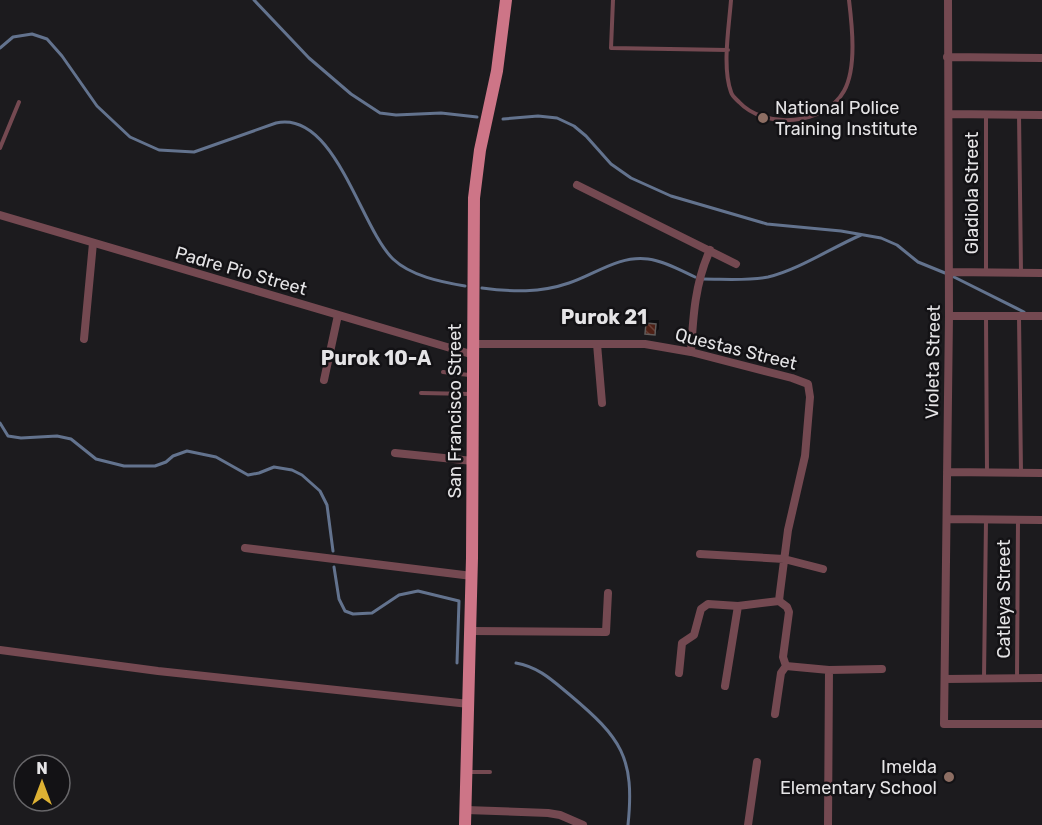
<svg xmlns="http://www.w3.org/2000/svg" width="1042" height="825" font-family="Rubik,sans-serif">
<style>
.shadow{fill:#0007}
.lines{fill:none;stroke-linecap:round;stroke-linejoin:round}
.stream{stroke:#63738e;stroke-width:3}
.building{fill:url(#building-back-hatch);stroke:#605c5b;stroke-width:1.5}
.lane{stroke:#744951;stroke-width:4}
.street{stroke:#744951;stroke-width:8}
.primary{stroke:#cd7587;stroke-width:12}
.education-dot{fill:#8d6e63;stroke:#131215;stroke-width:2}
.labels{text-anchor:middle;stroke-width:5;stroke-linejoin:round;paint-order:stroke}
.poi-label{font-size:18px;fill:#e5e4e6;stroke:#131215;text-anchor:start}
.street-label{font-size:18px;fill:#e5e4e6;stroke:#131215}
.neighbourhood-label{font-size:20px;font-weight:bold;fill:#e5e4e6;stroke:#131215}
</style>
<defs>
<pattern id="building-back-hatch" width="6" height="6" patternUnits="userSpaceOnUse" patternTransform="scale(1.5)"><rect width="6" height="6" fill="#4e2015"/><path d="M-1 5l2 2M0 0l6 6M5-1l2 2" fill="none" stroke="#674037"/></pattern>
</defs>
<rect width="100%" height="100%" fill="#1c1b1e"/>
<!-- shadow -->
<path class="shadow" d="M651,320H659V329L655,333L647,323Z"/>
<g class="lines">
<!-- stream -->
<path class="stream" d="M254,0L309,58L351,94L380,113L396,115L441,113L477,117
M0,48L13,37L32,34L47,39L62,56L97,106L130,137L159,150L194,152L276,123C335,110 360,227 393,259C411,276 441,282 465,286
M503,119L538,116L557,118L574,126L586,136L611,164L631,178L671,196L767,224L841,231L881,238L897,245L918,262L945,273
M954,277L1024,312
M703,279C725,279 747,281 768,277C798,270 833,247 861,235
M482,288C512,292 540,293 569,283C594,275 619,255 648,259C664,261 680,270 695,277
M0,423L8,436L21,438L57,436L71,439L96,459L124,466H155L166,462L173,456L187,451L216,457L248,475L259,473L274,467L292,470L302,475L320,491L327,505L333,551
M334,567L339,599L345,611L353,614L372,613L399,595L418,591L459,601L457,663
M516,663C539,667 553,681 570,695C621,738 635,757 628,825"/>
</g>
<!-- building -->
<path class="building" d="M646,323L656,324L655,335L645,334Z"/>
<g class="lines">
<!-- lane -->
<path class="lane" d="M613,0L611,48L728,50
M731,0C729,27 722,67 731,92C732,96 736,99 739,102C765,130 825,125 844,91C857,68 852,25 849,0
M1019,114L1021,272
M0,148L19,102
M986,271V114
M986,317L987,472
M1019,317L1021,472
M443,372L469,375
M421,393L471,394
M984,678L986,520
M1017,678L1018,520
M470,772H490"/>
<!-- street -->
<path class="street" d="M948,0L949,316L944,724H1042
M947,57L1042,58
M949,114L1042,115
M577,185L736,264
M0,215L474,355
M949,272L1042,273
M949,316H1042
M84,339L93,243
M474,344H645L691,352L792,378L808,384L810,397L805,456L788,530L780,592L779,601L787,607L789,612L783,657L786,666L781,673L775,714
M597,344L602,403
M691,352C693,317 695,283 710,250
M324,380L338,315
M395,453L473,461
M947,472L1042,473
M947,519L1042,520
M245,548L472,576
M700,554L784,559L823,569
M471,631L606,632L608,593
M0,650L158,671L469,704
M786,666L829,670L882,669
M679,673L682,643L694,635L701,609L708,604L738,606L779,601
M945,679L1042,678
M725,686L738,606
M466,810L548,813L560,815L583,825
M748,825L757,762
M828,825L829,670"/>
<!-- primary -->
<path class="primary" d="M465,825L472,558L474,198L480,150L497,71L506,0"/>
</g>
<!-- markers -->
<g class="education-dot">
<circle cx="763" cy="118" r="6"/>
<circle cx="949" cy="777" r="6"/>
</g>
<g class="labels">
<!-- poi labels -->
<g class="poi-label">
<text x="775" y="114">National Police<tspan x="775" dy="21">Training Institute</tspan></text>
<text x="937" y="773" text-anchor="end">Imelda<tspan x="937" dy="21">Elementary School</tspan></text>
</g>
<!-- street labels -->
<g class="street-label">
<text transform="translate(972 193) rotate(-90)" y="6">Gladiola Street</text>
<text transform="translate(241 271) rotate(16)" y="6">Padre Pio Street</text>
<text transform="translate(736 349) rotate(14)" y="6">Questas Street</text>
<text transform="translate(933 362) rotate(-89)" y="6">Violeta Street</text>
<text transform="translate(455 411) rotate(-90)" y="6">San Francisco Street</text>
<text transform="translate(1004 599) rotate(-90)" y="6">Catleya Street</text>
</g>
<!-- neighbourhood labels -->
<g class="neighbourhood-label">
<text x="604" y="324">Purok 21</text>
<text x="376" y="365">Purok 10-A</text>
</g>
</g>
<!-- north arrow -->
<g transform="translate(42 783)"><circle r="28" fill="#131215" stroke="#676669" stroke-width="1.5"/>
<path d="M0-4.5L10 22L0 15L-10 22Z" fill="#ddb133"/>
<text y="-9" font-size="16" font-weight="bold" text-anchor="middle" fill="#e5e4e6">N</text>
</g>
</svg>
